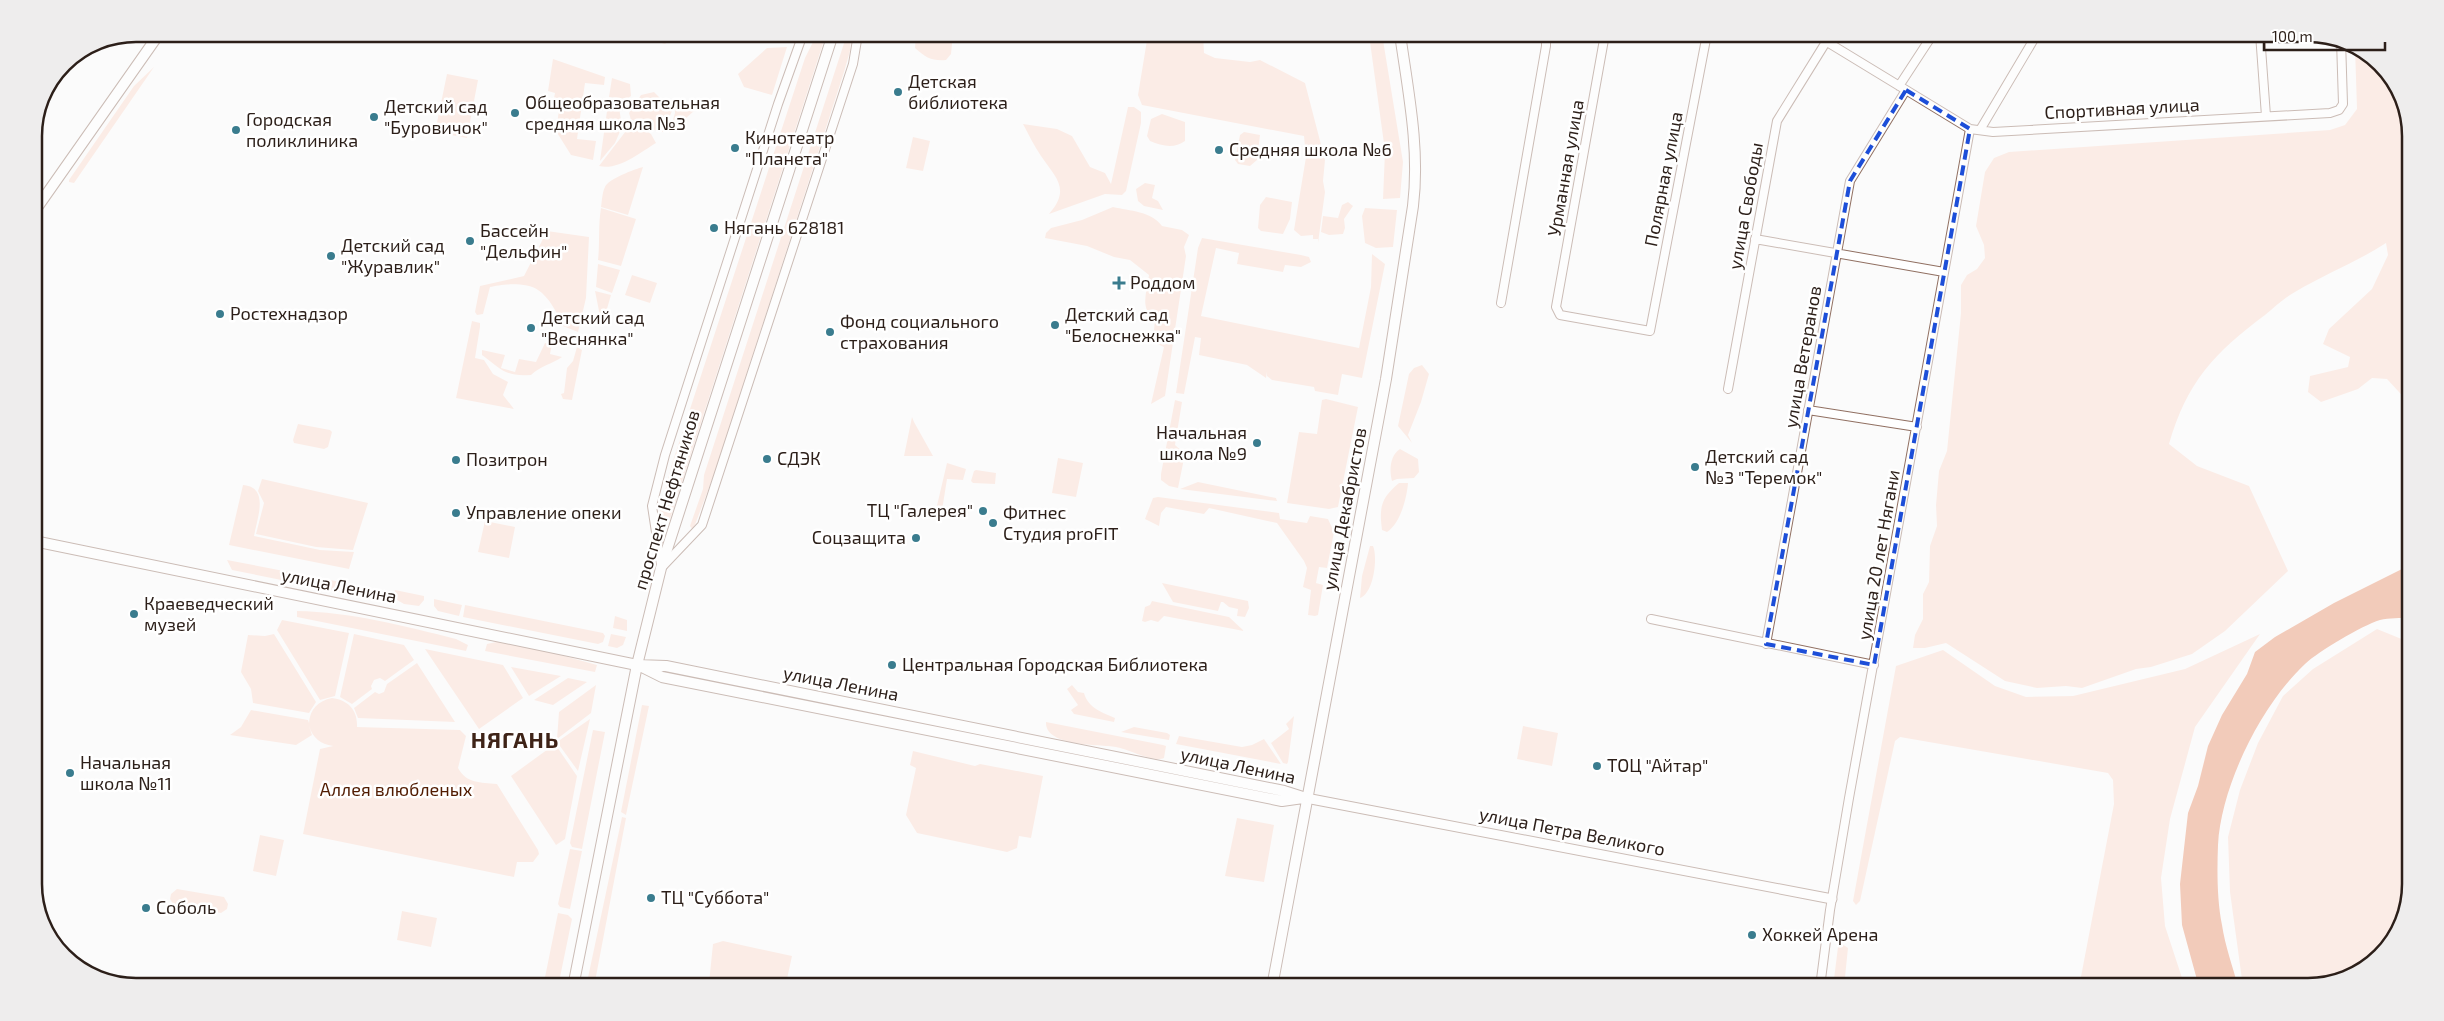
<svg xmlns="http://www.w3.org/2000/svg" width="2444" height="1021" font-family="'Exo 2',sans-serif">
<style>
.green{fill:#fbdacd}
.water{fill:#e7906b}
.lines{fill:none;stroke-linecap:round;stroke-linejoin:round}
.minor-casing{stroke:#917062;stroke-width:10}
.tertiary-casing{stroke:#917062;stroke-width:11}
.secondary-casing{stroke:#917062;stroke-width:12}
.minor{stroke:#fff;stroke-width:8}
.tertiary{stroke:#fff;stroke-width:9}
.secondary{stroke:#fff;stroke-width:10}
.marked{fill:none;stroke:#1d4ed8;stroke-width:4;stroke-dasharray:10 6;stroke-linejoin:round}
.poi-dot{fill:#3a7c8e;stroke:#fff;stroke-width:2}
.labels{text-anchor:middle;stroke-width:5;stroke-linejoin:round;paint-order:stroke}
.poi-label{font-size:18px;fill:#2c1f19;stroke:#fff;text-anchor:start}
.street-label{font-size:18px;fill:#2c1f19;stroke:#fff}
.park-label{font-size:18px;fill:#511b01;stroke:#fff}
.district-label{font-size:22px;font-weight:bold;letter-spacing:1px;fill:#3f2418;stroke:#fff}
.rim{fill:none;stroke:#2c1f19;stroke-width:2.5}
</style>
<rect width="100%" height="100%" fill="#fbfbfb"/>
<!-- green -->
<path class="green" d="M650,34H676L665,44L648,39Z
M817,34H826L669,522L662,521L659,514L672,464L805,58Z
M847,34H851L850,51L844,72L716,469L693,530L690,526L703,489L704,475Z
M916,34H953L951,54L946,60C932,61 926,58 915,48Z
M1148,34H1203L1204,53L1215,58L1250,62L1260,60L1305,83L1325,160L1323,181L1325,192L1318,243V239H1313V235L1301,236L1294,230L1306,157L1304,136L1142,105L1138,95Z
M1364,34H1382L1403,162L1400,198L1383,199L1385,151L1370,42Z
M787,47L772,95L744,87L738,74L767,48Z
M2355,48L2389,74L2410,130V404L2387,379L2372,378L2358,389L2321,402L2308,392L2310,376L2348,367L2350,357L2323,344L2329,329L2372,289L2388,255L2386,243C2357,262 2325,274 2295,292C2284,298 2275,307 2265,315C2214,353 2187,382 2169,444L2197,466L2249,486L2288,571L2225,631L2192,654L2151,667L2136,669L2082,688L2066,686L2037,688L2005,681L1946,643L1925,648H1913L1915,635L1923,619V594L1929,582L1930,546L1937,526L1936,505L1939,471L1947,451L1961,313V285L1967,275L1977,269L1985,258L1984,245L1976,226L1985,172L1994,158L2009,152L2330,130L2345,125L2357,109Z
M553,59L605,77L604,85L585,83L577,139L596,141L593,160L571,155L556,131L559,110L552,108L555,93L548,91Z
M154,67L74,183L69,182V180L134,86Z
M447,74L478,80L467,138L435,132Z
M612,78L630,84L631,96L627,99L609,97Z
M654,92L660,98L673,102L672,111L663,132C651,131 643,122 631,120L629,113L641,95Z
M675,101L694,106V111L669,133L675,113Z
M608,104L619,107L622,127L615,143L600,161Z
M1128,107H1134L1141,112V123L1126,191L1122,195L1105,194L1049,214C1071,189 1056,178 1041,156C1034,146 1029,135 1023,124L1057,129L1072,136L1090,167L1105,173L1111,184Z
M1162,114L1185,122V141C1174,149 1162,146 1150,141L1147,136L1151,119Z
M637,125L651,134L656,143C641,152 618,171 599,166L629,127Z
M1244,132L1260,135L1257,160L1250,166L1238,164L1235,160L1240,135Z
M913,137L930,141L923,171L906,168Z
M643,167L628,215L601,207C602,201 602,193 605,187C608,179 635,169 643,167Z
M1145,183L1155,185L1152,198L1158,201L1163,210L1144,206L1138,201L1136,189Z
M1266,197L1292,202L1290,219L1283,234L1261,231L1258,228L1260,205Z
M1348,202L1353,206L1344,219L1345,228L1343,234L1329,235L1321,232L1323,216L1338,218L1342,205Z
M1113,207C1130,211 1151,211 1162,226L1182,230L1189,235L1184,247L1186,256L1165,396L1151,404L1164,347L1153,342L1155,319C1139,309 1147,292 1149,275L1130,260L1114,257L1087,246L1045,238L1046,233L1051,228L1082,220Z
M601,208L636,219L621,266L598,260C600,242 598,226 601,208Z
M1365,208L1397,210L1393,247L1376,248L1365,243L1362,216Z
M547,231L589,237L586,298L578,332L563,326C558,314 549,297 538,290C527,282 501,284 490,287L483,314L477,315L475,312L480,286L524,276Z
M1202,238L1301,255L1309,257L1311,262L1301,267L1285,265L1283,272L1237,264L1239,253L1216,248L1201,316L1359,348L1371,287L1372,254L1385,264L1362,378L1342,374L1338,395L1315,391L1314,387L1272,380L1267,376V372L1266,378L1247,365L1199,355L1201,338L1195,337L1184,394L1176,393L1198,248Z
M598,264L620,270L612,293L596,287Z
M632,275L657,283L650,303L625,295Z
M595,291L611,295L602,326Z
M472,321L480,323V327L475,358L484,360L493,374L508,382L503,395L514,409L456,398Z
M545,343L552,344L550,354L562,357C552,364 540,366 531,375C505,377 501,369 482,355V350L505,355L501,368L515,372L519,359L536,362Z
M577,347L582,350L572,400L563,399L561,394L564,393L567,368L573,361Z
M1422,365L1429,374L1421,402L1408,435L1412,443L1398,426L1409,374L1414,368Z
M1326,399L1358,407L1338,507L1329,509L1287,503L1299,432L1317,434L1322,400Z
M1175,400L1182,402L1175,445L1185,454L1178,488L1169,486L1161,480V474Z
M912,417L914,422L933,456H904Z
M298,424L330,430L332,432L328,447L324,449L294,443L293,440Z
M1400,449L1418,459L1419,472L1414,478L1397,479L1392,481C1389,471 1390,455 1400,449Z
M1058,458L1083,463L1076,497L1052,493Z
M947,463L966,469L963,480L947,479L941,517L935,514Z
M976,470L996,473L995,484L973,483L971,481L974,471Z
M262,479L368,503L353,550L316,547L256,534L264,503L258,491Z
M1198,482L1276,498L1277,501L1180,489Z
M1399,483H1408C1407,498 1400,524 1387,532L1382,530C1379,507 1381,498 1399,483Z
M243,485C270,487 257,519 254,536L320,550L354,552L349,569L229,545Z
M1158,497L1279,513L1280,519L1307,523L1310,516L1328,519L1334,532L1327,568L1319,567L1316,583L1323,585L1318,615L1315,616L1308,615L1311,590L1303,587L1307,568L1304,561L1277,523L1209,508L1204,514L1166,507L1161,513L1159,526L1145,519L1153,498Z
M485,521L515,527L509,558L478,552Z
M1370,546H1373C1378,557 1374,593 1360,598L1362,576Z
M227,560L372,588L370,598L232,570Z
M1162,583L1248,601L1249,608L1245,617L1237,616L1238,609L1229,607L1223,602H1221L1218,611L1173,602Z
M395,590L424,596V600L419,606L404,604L392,597Z
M434,599L462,605L459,616L438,611L434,606Z
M1152,601L1229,617L1244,631L1164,616L1158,622L1151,620L1145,622L1142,621L1145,607L1150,605Z
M465,605L603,633L605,636L603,642L598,644L463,617Z
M297,611C350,612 405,626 456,639L468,645L466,651L297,617Z
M615,616L627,620V631L613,628Z
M282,620L349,633L335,696L320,700L277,630Z
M2377,629L2404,640L2410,638V875L2391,937L2365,970L2308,987H2243L2230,892L2228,837L2240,790L2258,743L2283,696L2313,669Z
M274,634L316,702L309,713L253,703L251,689L241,672L248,635L265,636Z
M354,634L404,645L414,660L385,681L380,678L374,680L371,686L372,689L352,704L340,697Z
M611,634L626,637L623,645L617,648L608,646Z
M2260,634L2195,727L2170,819L2161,878L2165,926L2185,987H2079L2114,804L2113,780L2108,773L1900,737L1895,741L1860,901L1856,905L1853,901L1896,666L1943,650L1995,686L2026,697L2073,696L2185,669Z
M506,640L597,665L595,672L485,651L487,644Z
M425,649L503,665L523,698L479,729Z
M417,663L455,722L358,718L354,708L375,692L379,694L384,692L387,684Z
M511,667L561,676L529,696Z
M568,678L587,682L553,705L534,700Z
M596,685L591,713L557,739L559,712Z
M1072,685L1078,692L1084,693C1088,708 1103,713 1115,718L1114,722L1074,714L1071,710L1078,705L1067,689Z
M332,698C348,700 358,710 357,727L460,730L466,736L458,768C467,784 480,782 497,784L538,850L539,854L533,862H517L514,877L303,834L320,749L333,746C320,744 313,738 309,726L312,735L296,745L230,735L241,727L251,710L308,720L309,723C310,709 318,701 332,698Z
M642,705L649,706L626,815L621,812Z
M1294,716L1288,762L1287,764L1283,763L1271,743L1289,729L1286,724Z
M590,719L578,771L557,742Z
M1046,722L1163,745L1166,746L1164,758C1154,763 1128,749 1116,747C1099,744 1045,747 1046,722Z
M1523,726L1558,733L1552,766L1517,759Z
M1134,727L1167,733L1170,735L1169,740L1121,732Z
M593,730L605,732L582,849L572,847L570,843Z
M1179,736L1242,747L1252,745L1264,739L1281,764L1176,744Z
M555,744L577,776L565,839L556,845L511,776Z
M913,751L975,766L980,764L1043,776L1031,838L1019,836L1017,848L1007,852L917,833L906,815L916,768L910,765Z
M622,817L626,818L594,987H586Z
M1237,818L1274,825L1264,882L1225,876Z
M260,835L284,840L276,876L253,871Z
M570,849L582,851L570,909L560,907L558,904Z
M177,889L224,897L228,904L227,909L221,913L173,904L170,899L171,894Z
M402,911L437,918L431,947L397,940Z
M558,913L568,915L572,919L558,987H543Z
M723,941L792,956L787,979L792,981L791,987H732L709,983L713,944Z
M1842,944L1848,948L1844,987H1833L1838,947Z"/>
<!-- water -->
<path class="water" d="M2410,565V618C2401,618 2389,618 2380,620C2361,626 2319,651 2305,664C2261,705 2221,786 2218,845C2217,871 2217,900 2222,925C2225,946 2233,967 2238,987H2199L2182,925L2180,884L2188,813L2198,786L2208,746L2222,715L2247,674L2255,652L2275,637L2334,603Z"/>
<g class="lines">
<!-- minor casing -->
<g class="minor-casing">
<path id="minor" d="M1605,34L1556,307L1560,315L1650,331L1707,34
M1814,34L1970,129L1993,132L2330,113L2339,110L2343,104L2341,40
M2036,34L2052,37L2119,34
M2260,34L2266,116
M1899,86L1933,34
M1980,130L2037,34
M1755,239L1944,272
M1501,303L1546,46V34
M1728,389L1777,121L1826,42
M1808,410L1917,427
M661,565L652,506L665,455L778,104L803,34
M663,566L702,525L853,64L858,34
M1651,619L1874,665
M1766,644L1850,181L1906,90
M1820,987L1830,910L1849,798L1970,129"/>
</g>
<!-- tertiary casing -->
<g class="tertiary-casing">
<path id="tertiary" d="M1306,798L1832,899"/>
</g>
<!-- secondary casing -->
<g class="secondary-casing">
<path id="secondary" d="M34,212L159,34
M34,541L603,658L637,665L666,666L1284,791L1306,798
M638,665L662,677L1282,801L1303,798
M573,987L637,665L661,568L833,34
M1272,987L1386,379L1413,206C1420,148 1408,91 1400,34"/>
</g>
<!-- minor -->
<use href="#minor" class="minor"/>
<!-- tertiary -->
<use href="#tertiary" class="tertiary"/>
<!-- secondary -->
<use href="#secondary" class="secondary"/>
</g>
<!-- marked area -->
<path d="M0 0H2444V1021H0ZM1906,90L1970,129L1874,665L1766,644L1850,181Z" fill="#fbfbfb" fill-opacity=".55" fill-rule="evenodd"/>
<path class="marked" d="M1906,90L1970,129L1874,665L1766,644L1850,181Z"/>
<!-- markers -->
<g class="poi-dot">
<circle cx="898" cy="92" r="5"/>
<circle cx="515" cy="113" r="5"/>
<circle cx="374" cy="117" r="5"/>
<circle cx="236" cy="130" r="5"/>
<circle cx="735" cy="148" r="5"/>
<circle cx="1219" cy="150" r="5"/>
<circle cx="714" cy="228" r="5"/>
<circle cx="470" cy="241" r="5"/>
<circle cx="331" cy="256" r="5"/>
<path d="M1116.5 275.5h5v5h5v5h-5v5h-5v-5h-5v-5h5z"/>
<circle cx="220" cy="314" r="5"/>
<circle cx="1055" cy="325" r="5"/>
<circle cx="531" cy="328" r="5"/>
<circle cx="830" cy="332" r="5"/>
<circle cx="1257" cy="443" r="5"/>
<circle cx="767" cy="459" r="5"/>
<circle cx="456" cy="460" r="5"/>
<circle cx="1695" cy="467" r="5"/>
<circle cx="983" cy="511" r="5"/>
<circle cx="456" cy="513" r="5"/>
<circle cx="993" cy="523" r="5"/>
<circle cx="916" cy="538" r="5"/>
<circle cx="134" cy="614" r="5"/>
<circle cx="892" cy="665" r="5"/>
<circle cx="1597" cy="766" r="5"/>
<circle cx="70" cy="773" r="5"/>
<circle cx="651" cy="898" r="5"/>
<circle cx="146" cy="908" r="5"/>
<circle cx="1752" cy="935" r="5"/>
</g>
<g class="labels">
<!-- poi labels -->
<g class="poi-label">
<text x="908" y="88">Детская<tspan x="908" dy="21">библиотека</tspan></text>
<text x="525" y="109">Общеобразовательная<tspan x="525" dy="21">средняя школа №3</tspan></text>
<text x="384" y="113">Детский сад<tspan x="384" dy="21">"Буровичок"</tspan></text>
<text x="246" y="126">Городская<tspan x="246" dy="21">поликлиника</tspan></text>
<text x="745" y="144">Кинотеатр<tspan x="745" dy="21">"Планета"</tspan></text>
<text x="1229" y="156">Средняя школа №6</text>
<text x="724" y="234">Нягань 628181</text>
<text x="480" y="237">Бассейн<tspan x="480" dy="21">"Дельфин"</tspan></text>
<text x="341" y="252">Детский сад<tspan x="341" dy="21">"Журавлик"</tspan></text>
<text x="1130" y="289">Роддом</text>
<text x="230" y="320">Ростехнадзор</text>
<text x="1065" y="321">Детский сад<tspan x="1065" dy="21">"Белоснежка"</tspan></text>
<text x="541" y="324">Детский сад<tspan x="541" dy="21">"Веснянка"</tspan></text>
<text x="840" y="328">Фонд социального<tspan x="840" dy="21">страхования</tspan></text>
<text x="1247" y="439" text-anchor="end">Начальная<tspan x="1247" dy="21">школа №9</tspan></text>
<text x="1705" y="463">Детский сад<tspan x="1705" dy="21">№3 "Теремок"</tspan></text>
<text x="777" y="465">СДЭК</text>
<text x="466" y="466">Позитрон</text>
<text x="973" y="517" text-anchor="end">ТЦ "Галерея"</text>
<text x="466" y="519">Управление опеки</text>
<text x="1003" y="519">Фитнес<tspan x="1003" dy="21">Студия proFIT</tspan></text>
<text x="906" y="544" text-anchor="end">Соцзащита</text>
<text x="144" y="610">Краеведческий<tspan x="144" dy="21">музей</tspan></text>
<text x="902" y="671">Центральная Городская Библиотека</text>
<text x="80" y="769">Начальная<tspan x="80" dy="21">школа №11</tspan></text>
<text x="1607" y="772">ТОЦ "Айтар"</text>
<text x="661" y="904">ТЦ "Суббота"</text>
<text x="156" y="914">Соболь</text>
<text x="1762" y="941">Хоккей Арена</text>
</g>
<!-- street labels -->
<g class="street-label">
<text transform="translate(2122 109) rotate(-3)" y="6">Спортивная улица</text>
<text transform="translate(1566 168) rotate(-80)" y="6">Урманная улица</text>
<text transform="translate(1664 179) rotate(-79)" y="6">Полярная улица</text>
<text transform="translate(1746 206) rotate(-80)" y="6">улица Свободы</text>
<text transform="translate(1803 357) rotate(-80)" y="6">улица Ветеранов</text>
<text transform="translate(667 500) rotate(-73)" y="6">проспект Нефтяников</text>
<text transform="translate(1345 509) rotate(-79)" y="6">улица Декабристов</text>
<text transform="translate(1879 555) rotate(-80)" y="6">улица 20 лет Нягани</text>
<text transform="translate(339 586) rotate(11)" y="6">улица Ленина</text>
<text transform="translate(841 684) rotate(11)" y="6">улица Ленина</text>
<text transform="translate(1238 766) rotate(12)" y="6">улица Ленина</text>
<text transform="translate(1572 832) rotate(11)" y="6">улица Петра Великого</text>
</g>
<!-- park labels -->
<g class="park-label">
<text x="396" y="796">Аллея влюбленых</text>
</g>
<!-- district labels -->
<g class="district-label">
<text x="515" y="748">НЯГАНЬ</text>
</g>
</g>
<!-- crop -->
<path d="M0 0H2444V1021H0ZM136 42H2308A94 94 0 0 1 2402 136V884A94 94 0 0 1 2308 978H136A94 94 0 0 1 42 884V136A94 94 0 0 1 136 42Z" fill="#eeeded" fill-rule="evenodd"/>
<path class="rim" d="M136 42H2308A94 94 0 0 1 2402 136V884A94 94 0 0 1 2308 978H136A94 94 0 0 1 42 884V136A94 94 0 0 1 136 42Z"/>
<!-- scale -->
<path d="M2264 42v8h121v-8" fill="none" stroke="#2c1f19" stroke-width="2.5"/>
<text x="2272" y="42" font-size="15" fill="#2c1f19" stroke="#ffffff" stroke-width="4" paint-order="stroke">100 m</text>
</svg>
